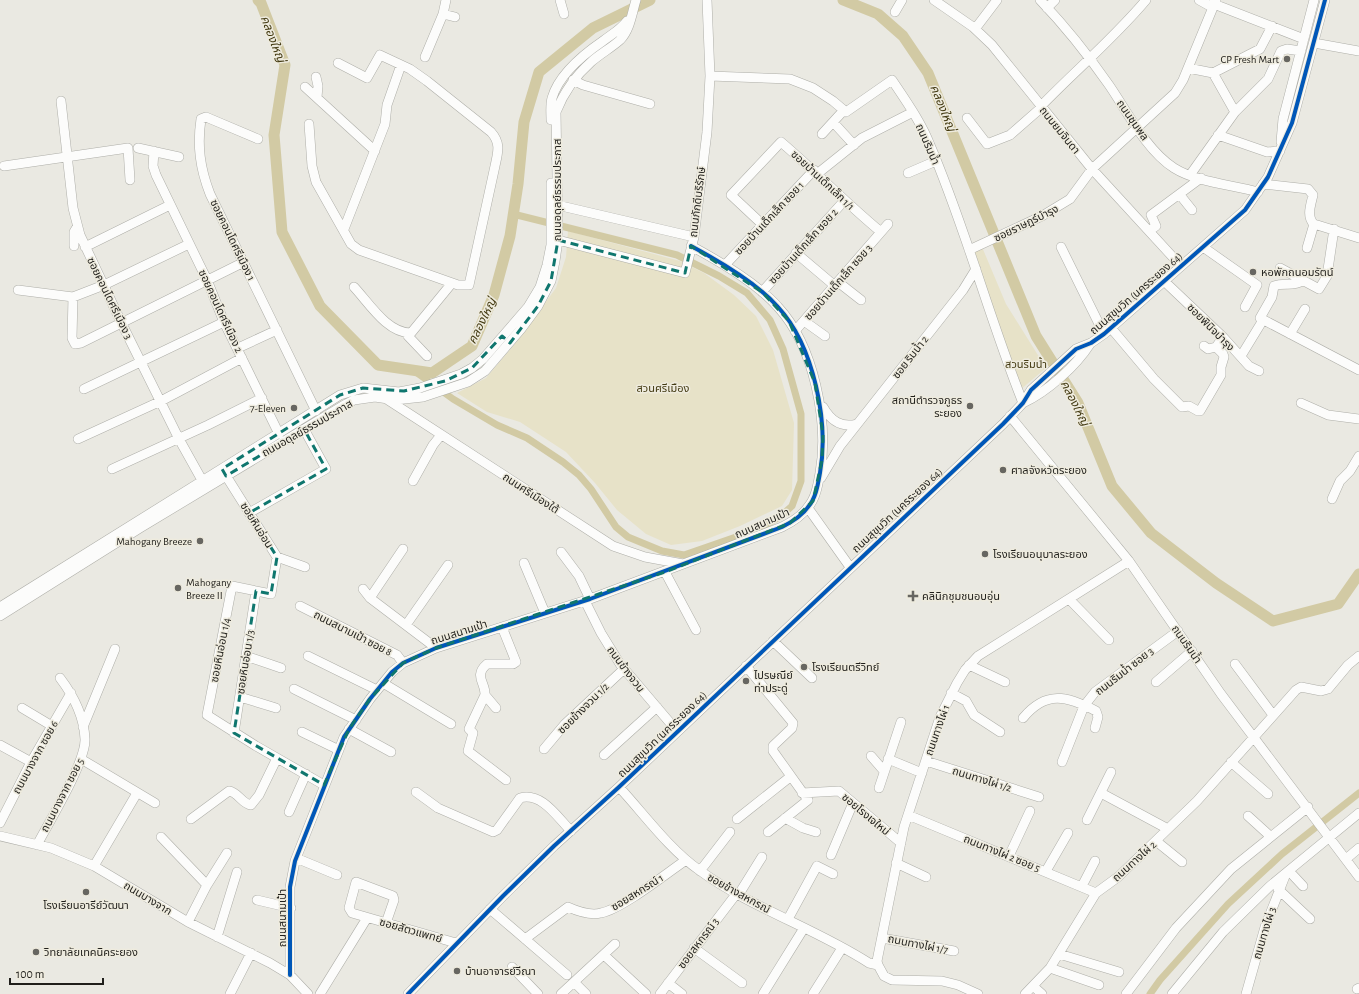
<svg xmlns="http://www.w3.org/2000/svg" width="1359" height="994" font-family="'Alegreya Sans','Noto Sans Thai',sans-serif">
<style>
.green{fill:#e7e2c8}
.lines{fill:none;stroke-linecap:round;stroke-linejoin:round}
.canal{stroke:#d2caa4;stroke-width:7}
.river{stroke:#d2caa4;stroke-width:11}
.minor-casing{stroke:#aeaea8;stroke-width:10}
.minor{stroke:#fcfcfb;stroke-width:9}
.cycleway-casing{stroke:#eeebde;stroke-width:6}
.cycleway{stroke:#0057b8;stroke-width:4}
.marked{fill:none;stroke:#0f766e;stroke-width:3;stroke-dasharray:8 5;stroke-linejoin:round}
.poi-dot{fill:#676661;stroke:#eeebde;stroke-width:1.5}
.labels{text-anchor:middle;stroke-width:3;stroke-linejoin:round;paint-order:stroke}
.poi-label{font-size:11px;fill:#201f1b;stroke:#eeebde;text-anchor:start}
.street-label{font-size:11px;fill:#201f1b;stroke:#eeebde}
.park-label{font-size:11px;fill:#443b13;stroke:#eeebde}
.water-label{font-size:12px;font-style:italic;fill:#443b13;stroke:#eeebde}
</style>
<rect width="100%" height="100%" fill="#eae9e2"/>
<!-- green -->
<path class="green" d="M568,231L680,261L704,273L734,295L756,316L773,350L794,423L792,490L782,506L740,526L702,541L671,545L646,534L617,510L595,483L566,452L520,422L487,412L457,393L486,378L513,346L556,288L566,257Z
M982,247L1006,304L1046,368L1020,390L971,251Z"/>
<g class="lines">
<!-- canal -->
<path class="canal" d="M413,370L453,399L497,425L527,438L563,462L579,475L591,489L616,527L628,537L662,551L684,555L759,529L781,516L792,506L801,481V414L783,349L770,320L747,293L719,276L677,255L513,214
M1150,994L1160,980L1228,904L1282,854L1359,793"/>
<!-- river -->
<path class="river" d="M258,0L261,3L285,65L274,135L282,232L320,306L378,365L432,373L472,346L494,295L510,236L518,184L524,122L539,72L593,28L650,0
M843,0L878,14L903,36L928,73L1036,336L1078,403L1112,486L1151,533L1216,583L1273,621L1338,604L1359,574"/>
<!-- minor casing -->
<g class="minor-casing">
<path id="minor" d="M560,0L564,14
M934,0L973,27L992,45L1092,169L1181,266
M1040,0C1065,26 1088,55 1109,85C1127,111 1146,150 1174,168C1196,182 1233,185 1258,192
M1199,0L1208,5L1214,4L1304,39
M1047,8L1055,0
M895,12L902,0
M443,14L455,17
M975,29L997,0
M1314,43L1359,51
M425,57L443,14L446,0
M1188,68L1213,73L1260,49L1272,26
M1213,73L1235,112
M710,76L790,79L813,88L833,101L846,112L892,80C906,101 921,122 930,145C966,229 989,318 1023,403
M316,77L318,86L317,97
M573,80L583,85L650,104
M305,87L375,151
M61,101L73,208L80,235L122,324L179,439L203,482
M1041,106C1076,70 1114,38 1146,0
M967,118L987,144L1010,135L1042,107
M551,120C551,113 550,105 552,98C559,74 584,54 603,41C612,34 620,30 627,21
M833,122L854,145
M309,124L312,166L316,182L351,244L359,250L458,285H469L495,166C498,152 501,143 491,132L427,81L410,69L380,55L367,78L338,63
M822,134L844,110
M1218,135L1267,152L1280,151
M258,139L206,117L201,119C197,146 200,168 210,194L316,411
M1281,142L1283,119L1314,0
M138,148L179,157
M154,151L153,166L156,175L207,280L224,322L279,434
M4,166L128,148L130,180
M908,173L936,161
M817,174L862,138L913,112
M1190,175L1235,112L1268,79L1281,51L1287,49L1301,51
M1263,184L1308,189L1313,195C1311,204 1306,217 1314,224L1359,238
M1180,195L1192,210
M557,205L694,237
M763,225L731,195L781,142C815,171 846,203 881,232
M344,229L385,124L387,105L401,65
M1149,231L1156,226L1151,215L1201,178
M558,240L685,273L694,237L707,132L710,76L707,0
M74,246V232L77,227
M85,247L170,205
M1061,247L1104,334
M1203,247L1257,285L1245,307
M1307,248L1314,224
M969,250L1042,216L1070,199L1092,169L1175,93L1183,80L1216,0
M796,253L835,286
M725,265L814,170
M1280,268L1319,289L1327,276L1334,229
M1164,281L1223,337L1249,366L1259,371
M1302,281C1293,287 1284,282 1274,286L1272,297L1260,318L1359,370
M838,282L861,300
M354,287C369,303 387,333 411,333L452,283
M18,290L73,297L104,285L189,244
M762,292L844,201
M73,297L72,338L75,344L81,343L244,262
M804,321L825,336
M1111,328L1154,379L1182,407L1189,406L1198,411H1200L1221,375V367L1224,357L1223,354L1216,347L1223,337
M795,331L888,224
M409,333L408,336L427,356
M1290,334L1305,309
M1204,346L1208,349L1216,347
M238,348L277,330
M1241,356L1263,320
M84,389L224,322
M388,400L613,546L645,557L683,564
M1023,403C1047,392 1076,366 1090,344
M1301,403L1328,415L1359,419
M823,407C831,421 841,428 857,424
M1010,416L1129,561L1221,694L1359,877
M78,439L161,401L242,358
M112,469L208,425L262,398
M223,471L277,557L271,594L232,586L207,715L256,746L324,785
M821,478L840,446L963,290L976,269
M413,481L433,445L441,435
M1332,499L1340,481L1350,471L1359,456
M808,508L850,567
M249,513L326,469L304,429
M561,552L579,576L590,599
M277,557L305,567
M524,563L545,613
M665,572L696,630
M363,589L370,598L436,648
M370,598L403,549
M1069,599L1109,640
M585,601L601,633L620,664L677,731
M300,606L397,655L403,663
M0,607L340,395L363,388L399,392L420,388L461,374L472,368L483,359L528,307L540,287L547,265L551,245V183
M0,616L140,528L344,405L354,400L375,397L395,400L423,397L468,382L485,371L521,329L538,306L551,281L555,261L558,240L556,112C564,92 574,77 591,62C600,54 611,48 620,40C630,30 632,13 636,0
M406,625L448,565
M502,627L516,662L513,664H487C473,676 486,683 485,695L469,729L473,733L468,751L506,780
M773,641L812,678
M246,656L281,668
M308,656L377,690
M1235,664L1273,715
M969,665L1005,682
M746,666L793,723L792,728L773,746V751L808,800L768,832
M1156,682L1192,651
M383,683L451,724
M294,689L356,720
M951,693L966,701L974,715L1000,732
M485,695L496,708
M240,697L276,708
M22,708L52,726
M1023,718C1046,690 1067,696 1096,711L1098,717L1095,728
M83,727L115,649
M349,729L391,752
M302,732L339,750
M234,733L256,591
M0,745L31,762
M544,749L565,724L624,669
M604,755L657,707
M871,756L884,771
M81,759L155,803
M888,759L922,773
M926,761L1039,797
M1062,762L1084,706L1095,692L1178,631
M1231,762L1268,794
M619,787C644,814 669,849 699,870C751,908 815,928 869,963L878,965L877,961L904,827L940,717L957,683L965,670L978,656L1129,561
M879,788L901,722
M416,792L438,808L493,832L497,830L520,798C542,792 557,817 571,831
M802,793L839,791L901,843
M1101,793L1168,829
M289,812L306,774
M908,815L1096,893
M1248,816L1270,836
M785,818L803,828L816,832
M191,819L229,791C238,792 242,804 251,805L259,795L277,758
M737,819L790,777
M1087,820L1111,772
M0,823L31,762L71,693
M0,836L51,848L94,866L188,922L270,963L290,975L308,994
M161,837L207,885
M1156,841L1182,862
M37,845C49,822 86,762 85,739C84,717 73,695 60,678
M831,855L853,803
M1009,856L1030,811
M296,858L337,875
M1346,859L1359,848
M896,863L926,877
M94,866L137,793
M700,871L730,832
M1046,871L1068,833
M1289,871L1303,886
M1082,886L1095,861
M1278,889L1310,919
M739,894L762,857
M257,900L291,908
M490,909L567,975
M788,919L817,866L833,874
M188,922L207,885L227,853
M386,923L394,900L393,896L356,882L349,908L352,913L456,943
M217,937L237,872
M882,938L954,951
M525,939L568,907C577,911 590,916 601,913C622,909 667,873 686,860
M694,948L742,983
M1059,954L1119,972
M604,955L646,994
M878,965L884,976L892,980L942,981L958,985L978,994
M512,967L538,994
M1050,968L1099,985
M290,975V887L295,861L344,737L370,699L392,672L403,663L436,648L590,599L782,527C792,522 802,516 808,507C816,498 818,484 820,473C829,422 814,346 778,307C757,283 719,261 691,246
M574,982L586,994
M668,983L682,994
M1033,986L1042,994
M1357,989L1359,988
M230,994L251,953
M320,994L367,918
M408,994L503,896L554,846L619,787L1003,424L1023,403L1031,390L1076,349L1091,343L1104,334L1245,210L1268,177L1292,123L1325,0
M561,994L615,944
M660,994L737,893
M763,994L804,928
M813,994L842,948
M1025,994L1050,968L1096,893L1118,877L1197,801L1296,690L1301,687L1321,691L1328,689L1348,665L1359,656
M1126,994L1176,928L1231,869L1308,807
M1172,994L1223,932L1270,886L1359,813
M1246,994L1265,927L1285,876"/>
</g>
<!-- minor -->
<use href="#minor" class="minor"/>
<!-- cycleway casing -->
<g class="cycleway-casing">
<path id="cycleway" d="M290,975V887L295,861L344,737L370,699L392,672L403,663L436,648L590,599L782,527C792,522 802,516 808,507C816,498 818,484 820,473C829,422 814,346 778,307C757,283 719,261 691,246
M408,994L503,896L554,846L619,787L1003,424L1023,403L1031,390L1076,349L1091,343L1104,334L1245,210L1268,177L1292,123L1325,0"/>
</g>
<!-- cycleway -->
<use href="#cycleway" class="cycleway"/>
</g>
<!-- marked area -->
<path class="marked" d="M558,240L685,273L691,246L762,292L789,321L815,383L823,435L822,460L813,501L790,523L665,572L436,648L403,663L370,699L349,729L324,785L234,733L256,591L271,594L277,557L249,513L326,469L304,429L226,476L222,469L340,395L363,388L404,391L445,381L472,368L502,336L510,343L538,306L551,281Z"/>
<!-- markers -->
<g class="poi-dot">
<circle cx="1287" cy="59" r="4"/>
<circle cx="1253" cy="272" r="4"/>
<circle cx="970" cy="406" r="4"/>
<circle cx="294" cy="408" r="4"/>
<circle cx="1003" cy="470" r="4"/>
<circle cx="200" cy="541" r="4"/>
<circle cx="985" cy="554" r="4"/>
<circle cx="178" cy="588" r="4"/>
<path d="M911 590h4v4h4v4h-4v4h-4v-4h-4v-4h4z"/>
<circle cx="804" cy="667" r="4"/>
<circle cx="746" cy="681" r="4"/>
<circle cx="86" cy="892" r="4"/>
<circle cx="36" cy="952" r="4"/>
<circle cx="457" cy="971" r="4"/>
</g>
<g class="labels">
<!-- poi labels -->
<g class="poi-label">
<text x="1279" y="63" text-anchor="end">CP Fresh Mart</text>
<text x="1261" y="276">หอพักถนอมรัตน์</text>
<text x="962" y="404" text-anchor="end">สถานีตำรวจภูธร<tspan x="962" dy="13">ระยอง</tspan></text>
<text x="286" y="412" text-anchor="end">7-Eleven</text>
<text x="1011" y="474">ศาลจังหวัดระยอง</text>
<text x="192" y="545" text-anchor="end">Mahogany Breeze</text>
<text x="993" y="558">โรงเรียนอนุบาลระยอง</text>
<text x="186" y="586">Mahogany<tspan x="186" dy="13">Breeze II</tspan></text>
<text x="922" y="600">คลินิกชุมชนอบอุ่น</text>
<text x="812" y="671">โรงเรียนตรีวิทย์</text>
<text x="754" y="679">ไปรษณีย์<tspan x="754" dy="13">ท่าประดู่</tspan></text>
<text x="86" y="909" text-anchor="middle">โรงเรียนอารีย์วัฒนา</text>
<text x="44" y="956">วิทยาลัยเทคนิคระยอง</text>
<text x="465" y="975">บ้านอาจารย์วีณา</text>
</g>
<!-- street labels -->
<g class="street-label">
<text transform="translate(1133 120) rotate(55)" y="4">ถนนชุมพล</text>
<text transform="translate(1060 130) rotate(51)" y="4">ถนนยมจินดา</text>
<text transform="translate(928 144) rotate(66)" y="4">ถนนริมน้ำ</text>
<text transform="translate(823 180) rotate(43)" y="4">ซอยบ้านเด็กเล็ก 1/1</text>
<text transform="translate(557 190) rotate(-90)" y="4">ถนนอดุลย์ธรรมประภาส</text>
<text transform="translate(697 202) rotate(-83)" y="4">ถนนภักดีบริรักษ์</text>
<text transform="translate(769 218) rotate(-47)" y="4">ซอยบ้านเด็กเล็ก ซอย 1</text>
<text transform="translate(1026 223) rotate(-26)" y="4">ซอยราษฎร์บำรุง</text>
<text transform="translate(233 240) rotate(64)" y="4">ซอยคอนโดศรีเมือง 1</text>
<text transform="translate(803 246) rotate(-48)" y="4">ซอยบ้านเด็กเล็ก ซอย 2</text>
<text transform="translate(838 282) rotate(-49)" y="4">ซอยบ้านเด็กเล็ก ซอย 3</text>
<text transform="translate(1136 293) rotate(-41)" y="4">ถนนสุขุมวิท (นครระยอง 64)</text>
<text transform="translate(110 298) rotate(64)" y="4">ซอยคอนโดศรีเมือง 3</text>
<text transform="translate(221 311) rotate(65)" y="4">ซอยคอนโดศรีเมือง 2</text>
<text transform="translate(1211 327) rotate(45)" y="4">ซอยพินิจบำรุง</text>
<text transform="translate(910 357) rotate(-52)" y="4">ซอย ริมน้ำ 2</text>
<text transform="translate(307 428) rotate(-30)" y="4">ถนนอดุลย์ธรรมประภาส</text>
<text transform="translate(531 493) rotate(33)" y="4">ถนนศรีเมืองใต้</text>
<text transform="translate(897 510) rotate(-43)" y="4">ถนนสุขุมวิท (นครระยอง 64)</text>
<text transform="translate(762 523) rotate(-24)" y="4">ถนนสนามเป้า</text>
<text transform="translate(257 525) rotate(58)" y="4">ซอยหินอ่อน</text>
<text transform="translate(459 632) rotate(-18)" y="4">ถนนสนามเป้า</text>
<text transform="translate(353 633) rotate(27)" y="4">ถนนสนามเป้า ซอย 8</text>
<text transform="translate(1187 644) rotate(55)" y="4">ถนนริมน้ำ</text>
<text transform="translate(220 650) rotate(-79)" y="4">ซอยหินอ่อน 1/4</text>
<text transform="translate(245 662) rotate(-81)" y="4">ซอยหินอ่อน 1/3</text>
<text transform="translate(626 669) rotate(53)" y="4">ถนนข้างจวน</text>
<text transform="translate(1124 671) rotate(-38)" y="4">ถนนริมน้ำ ซอย 3</text>
<text transform="translate(583 708) rotate(-45)" y="4">ซอยข้างจวน 1/2</text>
<text transform="translate(937 730) rotate(-70)" y="4">ถนนทางไผ่ 1</text>
<text transform="translate(662 734) rotate(-44)" y="4">ถนนสุขุมวิท (นครระยอง 64)</text>
<text transform="translate(35 757) rotate(-61)" y="4">ถนนบางจาก ซอย 6</text>
<text transform="translate(982 779) rotate(17)" y="4">ถนนทางไผ่ 1/2</text>
<text transform="translate(62 795) rotate(-63)" y="4">ถนนบางจาก ซอย 5</text>
<text transform="translate(866 814) rotate(40)" y="4">ซอยโรงเจใหม่</text>
<text transform="translate(1002 853) rotate(22)" y="4">ถนนทางไผ่ 2 ซอย 5</text>
<text transform="translate(1134 861) rotate(-42)" y="4">ถนนทางไผ่ 2</text>
<text transform="translate(637 892) rotate(-32)" y="4">ซอยสหกรณ์ 1</text>
<text transform="translate(739 893) rotate(29)" y="4">ซอยข้างสหกรณ์</text>
<text transform="translate(148 898) rotate(31)" y="4">ถนนบางจาก</text>
<text transform="translate(282 918) rotate(-90)" y="4">ถนนสนามเป้า</text>
<text transform="translate(411 930) rotate(16)" y="4">ซอยสัตวแพทย์</text>
<text transform="translate(1264 933) rotate(-73)" y="4">ถนนทางไผ่ 3</text>
<text transform="translate(698 943) rotate(-53)" y="4">ซอยสหกรณ์ 3</text>
<text transform="translate(918 944) rotate(11)" y="4">ถนนทางไผ่ 1/7</text>
</g>
<!-- park labels -->
<g class="park-label">
<text x="1026" y="368">สวนริมน้ำ</text>
<text x="663" y="392">สวนศรีเมือง</text>
</g>
<!-- water labels -->
<g class="water-label">
<text transform="translate(273 39) rotate(69)" y="4">คลองใหญ่</text>
<text transform="translate(943 108) rotate(68)" y="4">คลองใหญ่</text>
<text transform="translate(482 321) rotate(-64)" y="4">คลองใหญ่</text>
<text transform="translate(1075 403) rotate(63)" y="4">คลองใหญ่</text>
</g>
</g>
<!-- scale -->
<path d="M10 978v6h93v-6" fill="none" stroke="#201f1b" stroke-width="2"/>
<text x="16" y="978" font-size="12" fill="#201f1b" stroke="#eeebde" stroke-width="3" paint-order="stroke">100 m</text>
</svg>
